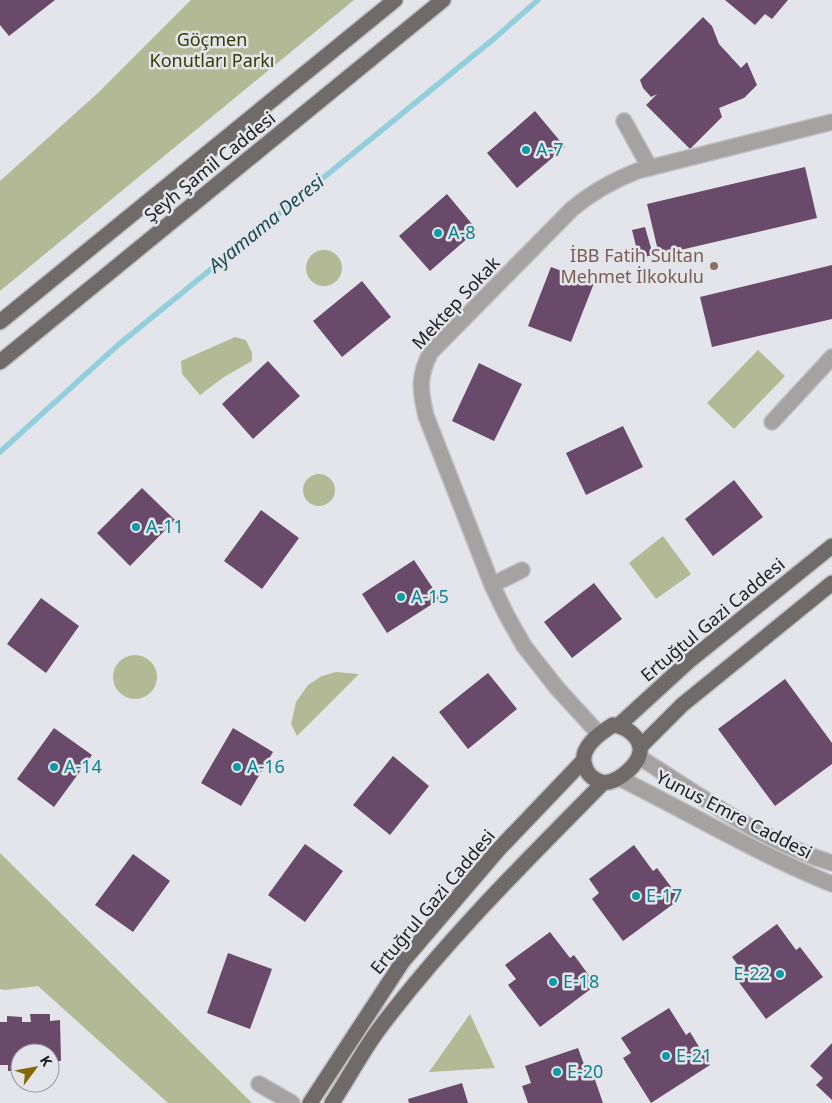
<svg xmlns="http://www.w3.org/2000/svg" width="832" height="1103" font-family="'Noto Sans',sans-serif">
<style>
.green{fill:#b2b994}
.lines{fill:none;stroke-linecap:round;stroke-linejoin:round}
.stream{stroke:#93cedd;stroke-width:5.5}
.building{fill:#6a4a6a}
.minor-casing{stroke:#bfc1c5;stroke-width:18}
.major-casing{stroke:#bfc1c5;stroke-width:18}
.minor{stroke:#a5a2a1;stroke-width:15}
.major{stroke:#706a69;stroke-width:15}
.culture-dot{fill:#0f9aa8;stroke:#e3e5ea;stroke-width:2}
.education-dot{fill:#8d6e63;stroke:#e3e5ea;stroke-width:2}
.labels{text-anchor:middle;stroke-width:5;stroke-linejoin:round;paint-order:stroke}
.park-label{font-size:18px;fill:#353b02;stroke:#e3e5ea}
.culture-label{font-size:18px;fill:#0d838f;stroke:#e3e5ea;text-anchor:start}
.street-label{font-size:18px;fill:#1c1d1f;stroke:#e3e5ea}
.education-label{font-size:18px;fill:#785e54;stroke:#e3e5ea;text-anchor:end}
.water-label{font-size:19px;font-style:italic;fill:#194c57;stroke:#e3e5ea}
</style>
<rect width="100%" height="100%" fill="#e3e5ea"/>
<!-- green -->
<path class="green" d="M191,0H354L0,291V181L99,92Z
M306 268a18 18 0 1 1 36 0a18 18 0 1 1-36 0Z
M235,337L246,340L252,353V361L224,377L200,395L182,374L181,361Z
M758,350L785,376L734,429L707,403Z
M303 490a16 16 0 1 1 32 0a16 16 0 1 1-32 0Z
M663,536L691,574L656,599L629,563Z
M113 677a22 22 0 1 1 44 0a22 22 0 1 1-44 0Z
M336,672L359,674L297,736L291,724L296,702L308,685L322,676Z
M0,853L252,1103H168L38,986L4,990L0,989Z
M470,1014L495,1068L429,1072Z"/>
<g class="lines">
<!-- stream -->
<path class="stream" d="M0,452L118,345L496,37L538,0"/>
</g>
<!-- building -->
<path class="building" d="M0,0H55L9,36L0,25Z
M725,0H788L772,19L765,14L755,25Z
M703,17L712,26L719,44L741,68L747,62L757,85L744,98L719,108L722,117L690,149L646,105L657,94L651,97L643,88L640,80Z
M535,111L565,147L517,188L487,153Z
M805,167L817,218L659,255L647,204Z
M447,194L477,230L430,271L399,236Z
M645,227L653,255L639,258L632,230Z
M832,265V319L712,347L700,297Z
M551,267L594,283L571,342L528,326Z
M362,281L391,317L342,357L313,321Z
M268,361L300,396L253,439L222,404Z
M479,363L522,384L494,441L452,421Z
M623,426L643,467L586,495L566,453Z
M734,480L763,517L713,556L685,519Z
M142,488L175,520L130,566L97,533Z
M261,510L299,538L262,589L224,561Z
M414,560L440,599L387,633L362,594Z
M594,583L622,619L572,658L544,622Z
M41,598L79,626L46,673L7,644Z
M488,673L517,709L468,749L439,712Z
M785,679L832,743V764L775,806L718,729Z
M54,728L92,755L54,807L17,779Z
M233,728L273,752L241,806L201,783Z
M393,756L429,786L390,835L353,805Z
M305,844L343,871L305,922L268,895Z
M634,845L653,871L657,868L680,899L623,941L592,899L599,893L589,879Z
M133,854L170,881L133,932L95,905Z
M777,924L796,950L800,947L823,977L766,1019L735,977L743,972L732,957Z
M550,932L570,958L574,955L596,985L540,1027L508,985L516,979L505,965Z
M228,953L272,969L250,1029L207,1013Z
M669,1008L686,1035L690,1032L710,1065L651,1103L623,1058L631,1053L621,1038Z
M30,1014H50V1021L60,1020L61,1061H50V1053H20V1071H8V1065H0V1022H7V1016L22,1017V1022H31Z
M832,1043V1100L816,1085L823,1078L810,1066Z
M578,1048L589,1078L594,1077L603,1103H528L522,1086L531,1083L525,1066Z
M462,1083L468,1103H409L408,1099Z"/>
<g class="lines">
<!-- minor casing -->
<g class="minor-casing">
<path id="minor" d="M624,121L650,168
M772,422L832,357
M492,585L522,570
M599,734L557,688L524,646L507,616L492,585L426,416C420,391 418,375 431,352L572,209C592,192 612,181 637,171L832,122
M639,757C701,796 761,841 832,863
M619,778C690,813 758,854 832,884
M259,1084L292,1103"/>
</g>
<!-- major casing -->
<g class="major-casing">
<path id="major" d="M0,322L395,0
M0,362L443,0
M613,725C625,726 642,737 640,752C638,766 614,786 601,782C593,779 587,774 585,766C578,748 600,733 613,725Z
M619,725L689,661L832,546
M640,747L682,705L832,583
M310,1103L403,961L498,850L583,761
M332,1103C348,1079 362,1052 379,1029C446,940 525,862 603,783"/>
</g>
<!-- minor -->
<use href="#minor" class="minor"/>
<!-- major -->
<use href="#major" class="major"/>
</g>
<!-- markers -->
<g class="culture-dot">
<circle cx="526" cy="150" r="5"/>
<circle cx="438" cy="233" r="5"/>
<circle cx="136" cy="527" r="5"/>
<circle cx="401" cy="597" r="5"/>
<circle cx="54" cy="767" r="5"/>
<circle cx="237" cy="767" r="5"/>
<circle cx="636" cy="896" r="5"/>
<circle cx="780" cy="974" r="5"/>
<circle cx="553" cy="982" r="5"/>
<circle cx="666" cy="1056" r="5"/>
<circle cx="557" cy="1072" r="5"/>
</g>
<circle class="education-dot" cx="714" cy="266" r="5"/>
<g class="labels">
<!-- park labels -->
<g class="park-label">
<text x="212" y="46">Göçmen<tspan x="212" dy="21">Konutları Parkı</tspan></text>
</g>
<!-- culture labels -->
<g class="culture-label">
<text x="536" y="156">A-7</text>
<text x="448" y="239">A-8</text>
<text x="146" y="533">A-11</text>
<text x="411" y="603">A-15</text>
<text x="64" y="773">A-14</text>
<text x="247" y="773">A-16</text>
<text x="646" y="902">E-17</text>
<text x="770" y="980" text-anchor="end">E-22</text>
<text x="563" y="988">E-18</text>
<text x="676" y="1062">E-21</text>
<text x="567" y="1078">E-20</text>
</g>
<!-- street labels -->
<g class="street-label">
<text transform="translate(210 167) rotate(-39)" y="6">Şeyh Şamil Caddesi</text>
<text transform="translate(456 303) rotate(-47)" y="6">Mektep Sokak</text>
<text transform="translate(713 620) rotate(-40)" y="6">Ertuğtul Gazi Caddesi</text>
<text transform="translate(734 815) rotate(27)" y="6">Yunus Emre Caddesi</text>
<text transform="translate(433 902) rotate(-50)" y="6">Ertuğrul Gazi Caddesi</text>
</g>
<!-- education labels -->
<g class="education-label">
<text x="704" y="262">İBB Fatih Sultan<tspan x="704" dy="21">Mehmet İlkokulu</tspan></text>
</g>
<!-- water labels -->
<g class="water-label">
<text transform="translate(266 223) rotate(-39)" y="7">Ayamama Deresi</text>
</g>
</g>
<!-- north arrow -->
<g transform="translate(35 1068) rotate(58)"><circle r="24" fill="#e3e5ea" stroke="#939599"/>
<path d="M0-4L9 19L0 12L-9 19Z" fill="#856802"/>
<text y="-8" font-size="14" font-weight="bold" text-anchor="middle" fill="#1c1d1f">K</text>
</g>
</svg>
